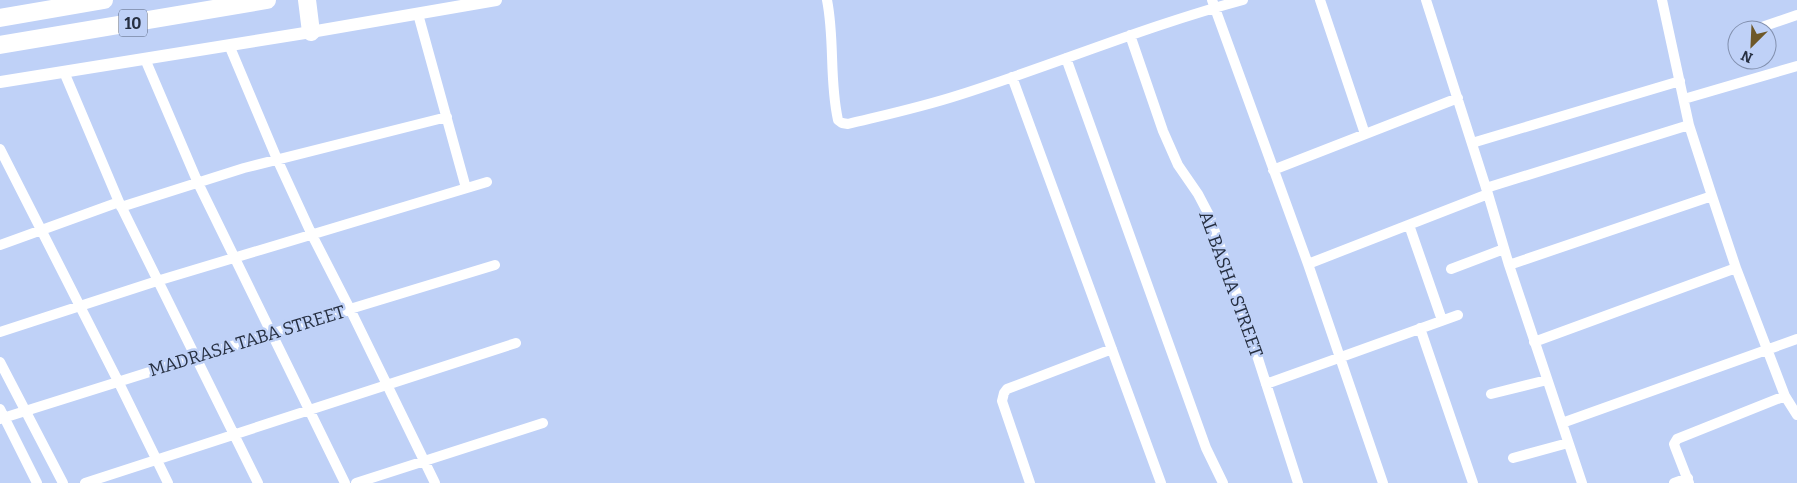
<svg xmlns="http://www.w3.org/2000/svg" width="1797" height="483" font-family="Bitter,serif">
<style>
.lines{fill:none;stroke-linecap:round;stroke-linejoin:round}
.minor{stroke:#fff;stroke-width:10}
.tertiary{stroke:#fff;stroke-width:12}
.trunk{stroke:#fff;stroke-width:18}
.labels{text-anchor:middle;stroke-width:5;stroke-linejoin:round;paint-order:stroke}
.shield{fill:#bfd1f7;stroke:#546078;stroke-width:1}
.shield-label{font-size:16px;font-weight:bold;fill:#262f41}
.street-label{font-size:18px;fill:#262f41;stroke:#bfd1f7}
</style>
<rect width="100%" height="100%" fill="#bfd1f7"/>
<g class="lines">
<!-- minor -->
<path class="minor" d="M827,0C835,40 829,80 838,120L842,123L848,124C885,115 922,107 959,95C1054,65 1146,26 1243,0
M1212,0L1308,264L1383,483
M1320,0L1365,134
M1426,0L1488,194L1509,265L1582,483
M1662,0L1689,125L1712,196L1736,268L1785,396L1797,415
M418,14L466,188
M1759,28L1797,15
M1130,35L1163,131L1178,165L1198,194L1209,215L1243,312L1298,483
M229,45L277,159L312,235L350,309L435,483
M1066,58L1206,448L1223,483
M145,59L198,183L345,483
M64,72L119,202L258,483
M1012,77L1161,483
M1684,99L1797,66
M1472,143L1680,81
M0,149L118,381L168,483
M1273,170L1458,98
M1486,188L1689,125
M121,207L244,168L447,117
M1409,225L1442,320
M0,245L119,202
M1308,264L1488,194
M1509,265L1712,196
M1451,269L1504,249
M1420,328L1473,483
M0,332L157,281L487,182
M1534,342L1736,268
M0,362L63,483
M1266,384L1458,315
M1491,394L1547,380
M0,409L37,483
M0,419L350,309L495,265
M1562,423L1797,339
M1513,458L1568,443
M85,483L516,343
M356,483L543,423
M1030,483L1002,401L1004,393L1007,389L1112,349
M1674,483L1688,478
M1689,483L1675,447L1674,444L1677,439L1785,396"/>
<!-- tertiary -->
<path class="tertiary" d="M0,82L311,32L496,0"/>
<!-- trunk -->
<path class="trunk" d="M307,0L311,32
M0,18L104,0
M0,45L267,0"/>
</g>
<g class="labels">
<!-- shield labels -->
<rect class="shield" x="119" y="9.5" width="28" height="27" rx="4"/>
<g class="shield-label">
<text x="133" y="29">10</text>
</g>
<!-- street labels -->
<g class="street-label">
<text transform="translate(1231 284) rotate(70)" y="6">AL BASHA STREET</text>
<text transform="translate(247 341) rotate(-17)" y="6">MADRASA TABA STREET</text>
</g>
</g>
<!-- north arrow -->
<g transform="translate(1752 45) rotate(204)"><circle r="24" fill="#bfd1f7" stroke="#8290ae"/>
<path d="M0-4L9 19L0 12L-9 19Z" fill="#6e5828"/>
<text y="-8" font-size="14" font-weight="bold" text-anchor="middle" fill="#262f41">N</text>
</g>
</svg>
